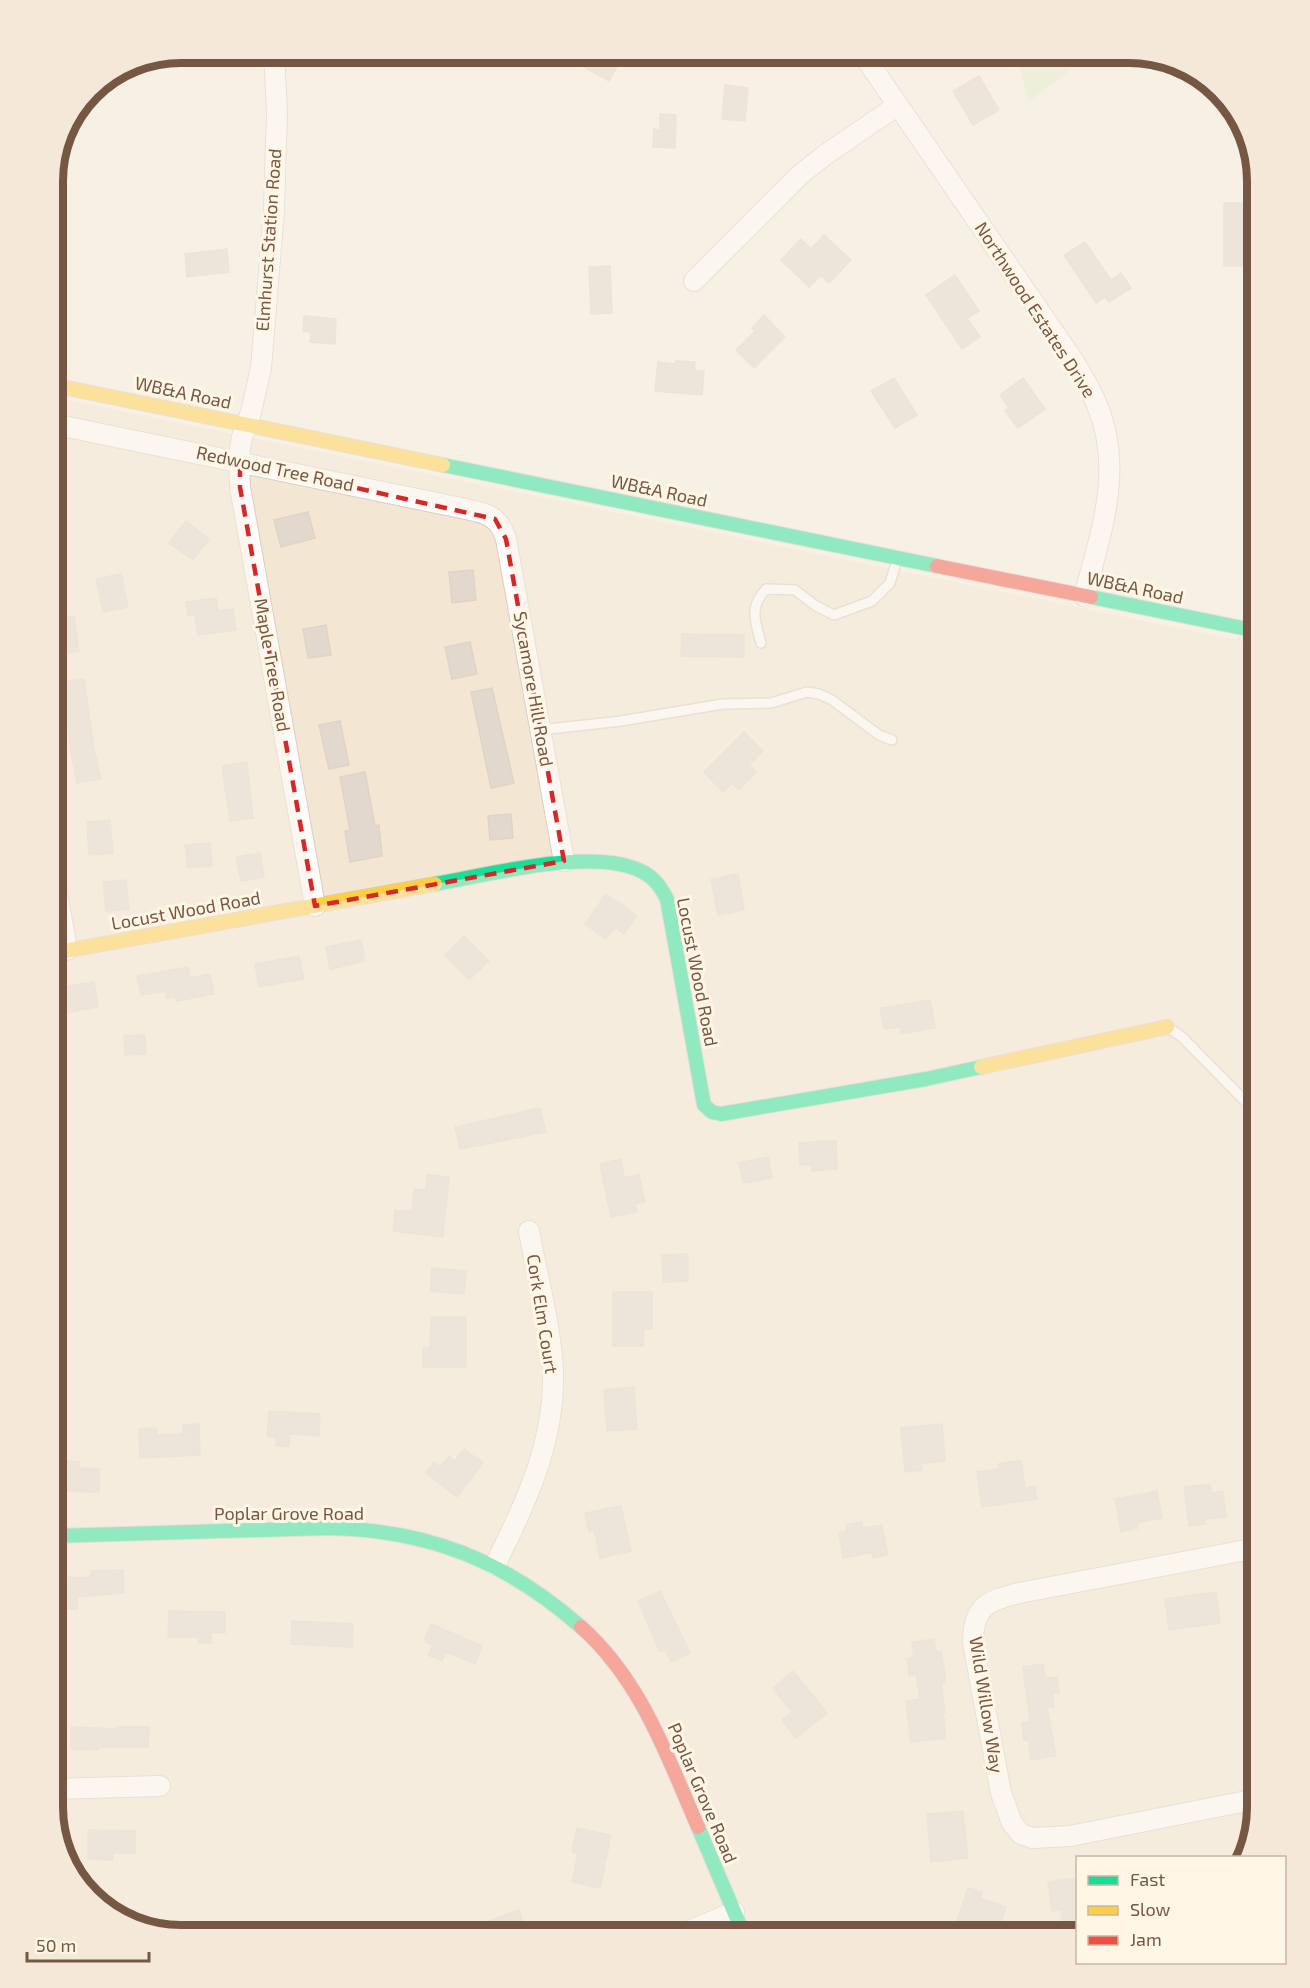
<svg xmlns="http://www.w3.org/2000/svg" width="1310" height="1988" font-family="'Exo 2',sans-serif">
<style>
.residential{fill:#f3e7d4}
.green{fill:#e0eece}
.building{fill:#e3d8cd;stroke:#e0d3c7;stroke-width:1.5}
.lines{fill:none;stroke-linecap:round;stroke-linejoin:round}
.lane-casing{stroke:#d8cec3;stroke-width:12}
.street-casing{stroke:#d8cec3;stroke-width:22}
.fast-casing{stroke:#d7ccc2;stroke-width:16}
.slow-casing{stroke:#d7ccc2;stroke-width:16}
.jam-casing{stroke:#d7ccc2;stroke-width:16}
.lane{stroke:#fefdfb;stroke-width:9}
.street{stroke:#fefdfb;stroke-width:20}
.fast{stroke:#16e098;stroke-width:14}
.slow{stroke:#ffcf43;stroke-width:14}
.jam{stroke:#f24e42;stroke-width:14}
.marked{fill:none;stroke:#d62828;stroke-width:4.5;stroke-dasharray:12 8;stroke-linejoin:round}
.labels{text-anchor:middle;stroke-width:6;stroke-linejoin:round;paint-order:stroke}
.street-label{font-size:18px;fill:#765744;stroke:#fff6e6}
.rim{fill:none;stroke:#765744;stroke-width:8}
</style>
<rect width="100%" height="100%" fill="#f7f1e5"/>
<!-- residential -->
<path class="residential" d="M53,397L1257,644V1807L1244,1857L1078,1858L1077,1935H173L117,1918L70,1871L53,1807Z"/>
<!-- green -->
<path class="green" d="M1015,53H1094L1029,101Z"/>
<!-- building -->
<path class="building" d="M590,53H610L621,59L609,81L582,66Z
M979,76L999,110L973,125L953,91Z
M725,85L748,88L745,121L722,119Z
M660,114L676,115L675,148L653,147L654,129L660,130Z
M1224,203H1252L1251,266H1224Z
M824,235L851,260L829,283L821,275L809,287L781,260L801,239L811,249Z
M1085,242L1111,280L1121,273L1131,288L1109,302L1105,297L1096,303L1064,255Z
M227,249L229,272L187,277L185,254Z
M610,266L612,313L591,314L589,267Z
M955,275L979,311L967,318L980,337L962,349L926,295Z
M764,315L785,337L754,368L736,350L755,331L752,328Z
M304,316L336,319L335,344L310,342L311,332L303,331Z
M676,361L695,362L694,370L704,371L702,395L655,391L658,362L675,364Z
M894,378L917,415L895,428L871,391Z
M1023,378L1045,409L1018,428L1005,411L1009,408L1000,395Z
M308,512L315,538L281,547L274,520Z
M186,521L209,539L193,560L169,543Z
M473,570L476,600L452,603L449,572Z
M121,574L128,607L103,612L96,579Z
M216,598L218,611L233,609L236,630L198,635L195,615L188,616L186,602Z
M74,616L79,651L57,654L53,620Z
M326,625L331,655L308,658L303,629Z
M682,634L744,635V657L681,656Z
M470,642L477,674L452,679L445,647Z
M84,679L94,749L101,779L77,783L71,753L63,682Z
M492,688L514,783L491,788L471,692Z
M340,721L349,765L329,769L319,725Z
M744,732L763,751L749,765L756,772L739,790L732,783L723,792L704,772Z
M247,762L253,818L230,821L222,766Z
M365,772L375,826L379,825L382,856L350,862L345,831L350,830L340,777Z
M511,814L513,838L490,840L488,816Z
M110,820L113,853L89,855L87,822Z
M210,843L212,866L188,868L185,845Z
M260,853L264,877L241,881L236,857Z
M738,874L744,910L718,915L711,879Z
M126,880L129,909L106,911L103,882Z
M606,894L637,916L624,934L615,927L606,939L585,924Z
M464,936L489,961L469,980L445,955Z
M361,940L365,961L330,969L326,947Z
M299,956L304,979L259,987L255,964Z
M188,967L190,978L210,974L214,994L176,1001V996L167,998L166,991L141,995L137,976Z
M94,982L98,1007L64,1013L60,987Z
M930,1000L935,1028L901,1034L900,1027L884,1029L880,1008Z
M145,1035L146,1054L125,1055L124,1036Z
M540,1108L546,1132L460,1149L455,1127Z
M836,1140L837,1169L812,1171V1164L800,1165L799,1143Z
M768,1157L772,1178L743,1183L739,1163Z
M621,1159L624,1178L639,1175L645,1202L635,1204L637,1212L611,1217L600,1164Z
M427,1175L449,1177L443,1237L393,1231L395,1210L412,1212L414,1189L426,1190Z
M688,1254V1281L663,1282L662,1255Z
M432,1268L466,1271L464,1294L430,1291Z
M613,1292H652V1329H644L643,1346H613Z
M431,1317H466V1367H423V1348H430Z
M634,1387L637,1429L607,1431L604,1390Z
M269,1411L320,1414L319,1436L290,1434L289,1446H276V1437H267Z
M199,1424L200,1455L140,1458L139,1429L156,1428L157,1435L183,1434V1425Z
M942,1424L945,1461L921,1463L922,1470L905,1472L901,1428Z
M464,1449L483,1463L457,1497L426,1473L434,1462L440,1467L449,1456L455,1461Z
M1021,1460L1025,1488L1035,1486L1037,1499L982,1507L977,1472L999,1469L998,1464Z
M64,1461L79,1462V1468L99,1469V1492L53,1491V1470H64Z
M1210,1484L1211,1493L1223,1491L1226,1517L1204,1519L1205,1524L1189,1526L1184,1487Z
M1157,1491L1162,1518L1137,1523L1138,1528L1121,1532L1115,1499Z
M621,1506L631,1551L600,1558L594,1530L589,1532L585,1513Z
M862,1522L863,1528L882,1525L888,1555L873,1558L872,1552L843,1558L839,1533L847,1531L846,1525Z
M123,1570L124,1593L77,1597V1609H59V1602H53V1577L91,1578V1571Z
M660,1591L690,1653L671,1662L665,1649L660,1652L638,1601Z
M1216,1592L1220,1623L1169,1630L1165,1599Z
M169,1611L225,1612V1633L211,1632V1643H198V1637H168Z
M292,1621L353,1624L352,1647L291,1644Z
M431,1624L482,1646L475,1664L446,1652L442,1661L428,1655L433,1645L424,1641Z
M934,1639L936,1652L941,1651L946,1682L941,1683L945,1713H943L946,1738L911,1742L906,1701L920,1699L916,1674L909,1675L907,1659L914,1658L912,1642Z
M1043,1664L1045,1678L1057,1677L1059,1692L1052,1693L1054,1707H1047L1056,1756L1031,1760L1028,1740H1024L1022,1723L1030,1721L1023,1667Z
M793,1671L827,1713L796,1738L782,1720L792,1712L773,1688Z
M71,1727L117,1729V1727H149L148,1747H98V1750L71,1749Z
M963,1811L968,1858L931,1862L927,1814Z
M577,1828L611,1835L600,1888L572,1882L578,1853L572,1852Z
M88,1830L135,1831V1853H113V1860L88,1859Z
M1077,1878V1923L1063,1925L1061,1910L1052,1911L1048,1882Z
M968,1888L982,1892L980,1898L1006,1907L997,1935H992L956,1923Z
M519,1910L527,1935H453V1934Z"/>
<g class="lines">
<!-- lane casing -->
<g class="lane-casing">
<path id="lane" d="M761,643C755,621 749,607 766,589L795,590L816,606L834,615L872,601L890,583L897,560
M540,730L621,721L723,704L771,703L807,692L819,694L832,700L879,735L892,740
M1169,1028L1182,1037L1248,1104"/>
</g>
<!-- street casing -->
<g class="street-casing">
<path id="street" d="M274,53L277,112L274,210L261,368L251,412L242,437L239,454L240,487L315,906
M862,53L1073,360C1082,375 1091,390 1097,405C1124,469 1101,533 1084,596
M694,281L801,174L825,155L898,105
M53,424L466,509C488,514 499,516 506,539L564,861
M53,869L67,950
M53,1284H55
M1251,1549L1257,1582
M495,1565C526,1503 555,1442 553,1371C551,1326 537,1276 529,1231
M53,1789L160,1786
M1257,1799L1070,1836L1033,1838L1021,1834L1012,1823L1001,1793L973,1643C973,1606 987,1601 1019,1593L1257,1548
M680,1935L734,1912"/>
</g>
<!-- fast casing -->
<g class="fast-casing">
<path id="fast" d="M443,465L937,566
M1091,597L1257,631
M435,884C488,875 595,846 643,872C655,878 661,888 667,899L704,1105L712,1112L721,1114L926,1079L981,1067
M53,1536L328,1528C429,1530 506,1561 581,1627
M698,1827L744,1935"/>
</g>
<!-- slow casing -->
<g class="slow-casing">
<path id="slow" d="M53,385L443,465
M53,953L435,884
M981,1067L1167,1027"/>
</g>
<!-- jam casing -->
<g class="jam-casing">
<path id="jam" d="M937,566L1091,597
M581,1627C641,1680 667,1756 698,1827"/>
</g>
<!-- lane -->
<use href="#lane" class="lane"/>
<!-- street -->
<use href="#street" class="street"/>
<!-- fast -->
<use href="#fast" class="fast"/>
<!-- slow -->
<use href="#slow" class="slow"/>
<!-- jam -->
<use href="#jam" class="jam"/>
</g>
<!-- marked area -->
<path d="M0 0H1310V1988H0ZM240,462L495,519L506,539L564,861L315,906L240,487Z" fill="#f7f1e5" fill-opacity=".55" fill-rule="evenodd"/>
<path class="marked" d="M240,462L495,519L506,539L564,861L315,906L240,487Z"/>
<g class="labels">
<!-- street labels -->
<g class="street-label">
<text transform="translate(269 240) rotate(-86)" y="6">Elmhurst Station Road</text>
<text transform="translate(1035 310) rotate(57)" y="6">Northwood Estates Drive</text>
<text transform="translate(183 393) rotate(12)" y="6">WB&amp;A Road</text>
<text transform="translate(275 469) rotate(12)" y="6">Redwood Tree Road</text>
<text transform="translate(659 491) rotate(12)" y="6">WB&amp;A Road</text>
<text transform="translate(1135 588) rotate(12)" y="6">WB&amp;A Road</text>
<text transform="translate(272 665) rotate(80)" y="6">Maple Tree Road</text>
<text transform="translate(533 689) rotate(80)" y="6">Sycamore Hill Road</text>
<text transform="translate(186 911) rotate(-10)" y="6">Locust Wood Road</text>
<text transform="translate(697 972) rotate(79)" y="6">Locust Wood Road</text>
<text transform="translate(542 1314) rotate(81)" y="6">Cork Elm Court</text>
<text x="289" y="1520">Poplar Grove Road</text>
<text transform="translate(986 1705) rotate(81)" y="6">Wild Willow Way</text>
<text transform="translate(702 1793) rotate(67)" y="6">Poplar Grove Road</text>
</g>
</g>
<!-- crop -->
<path d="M0 0H1310V1988H0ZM181 63H1129A118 118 0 0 1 1247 181V1807A118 118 0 0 1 1129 1925H181A118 118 0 0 1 63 1807V181A118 118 0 0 1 181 63Z" fill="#f4e9d9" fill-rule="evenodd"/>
<path class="rim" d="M181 63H1129A118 118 0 0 1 1247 181V1807A118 118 0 0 1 1129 1925H181A118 118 0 0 1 63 1807V181A118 118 0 0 1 181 63Z"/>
<!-- legend -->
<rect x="1076" y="1856" width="210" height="108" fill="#fff6e6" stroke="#c8b6a5" stroke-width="1.5"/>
<rect x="1088" y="1876" width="30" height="9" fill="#16e098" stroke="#c8b6a5" stroke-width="1.5"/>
<text x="1130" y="1886" font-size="18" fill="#765744">Fast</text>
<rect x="1088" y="1906" width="30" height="9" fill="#ffcf43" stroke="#c8b6a5" stroke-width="1.5"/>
<text x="1130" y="1916" font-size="18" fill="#765744">Slow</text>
<rect x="1088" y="1936" width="30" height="9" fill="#f24e42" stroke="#c8b6a5" stroke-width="1.5"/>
<text x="1130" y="1946" font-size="18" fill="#765744">Jam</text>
<!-- scale -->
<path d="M27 1952v9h122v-9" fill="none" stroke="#765744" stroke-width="3"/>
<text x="36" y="1952" font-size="18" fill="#765744" stroke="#fff6e6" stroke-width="4.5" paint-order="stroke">50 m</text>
</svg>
